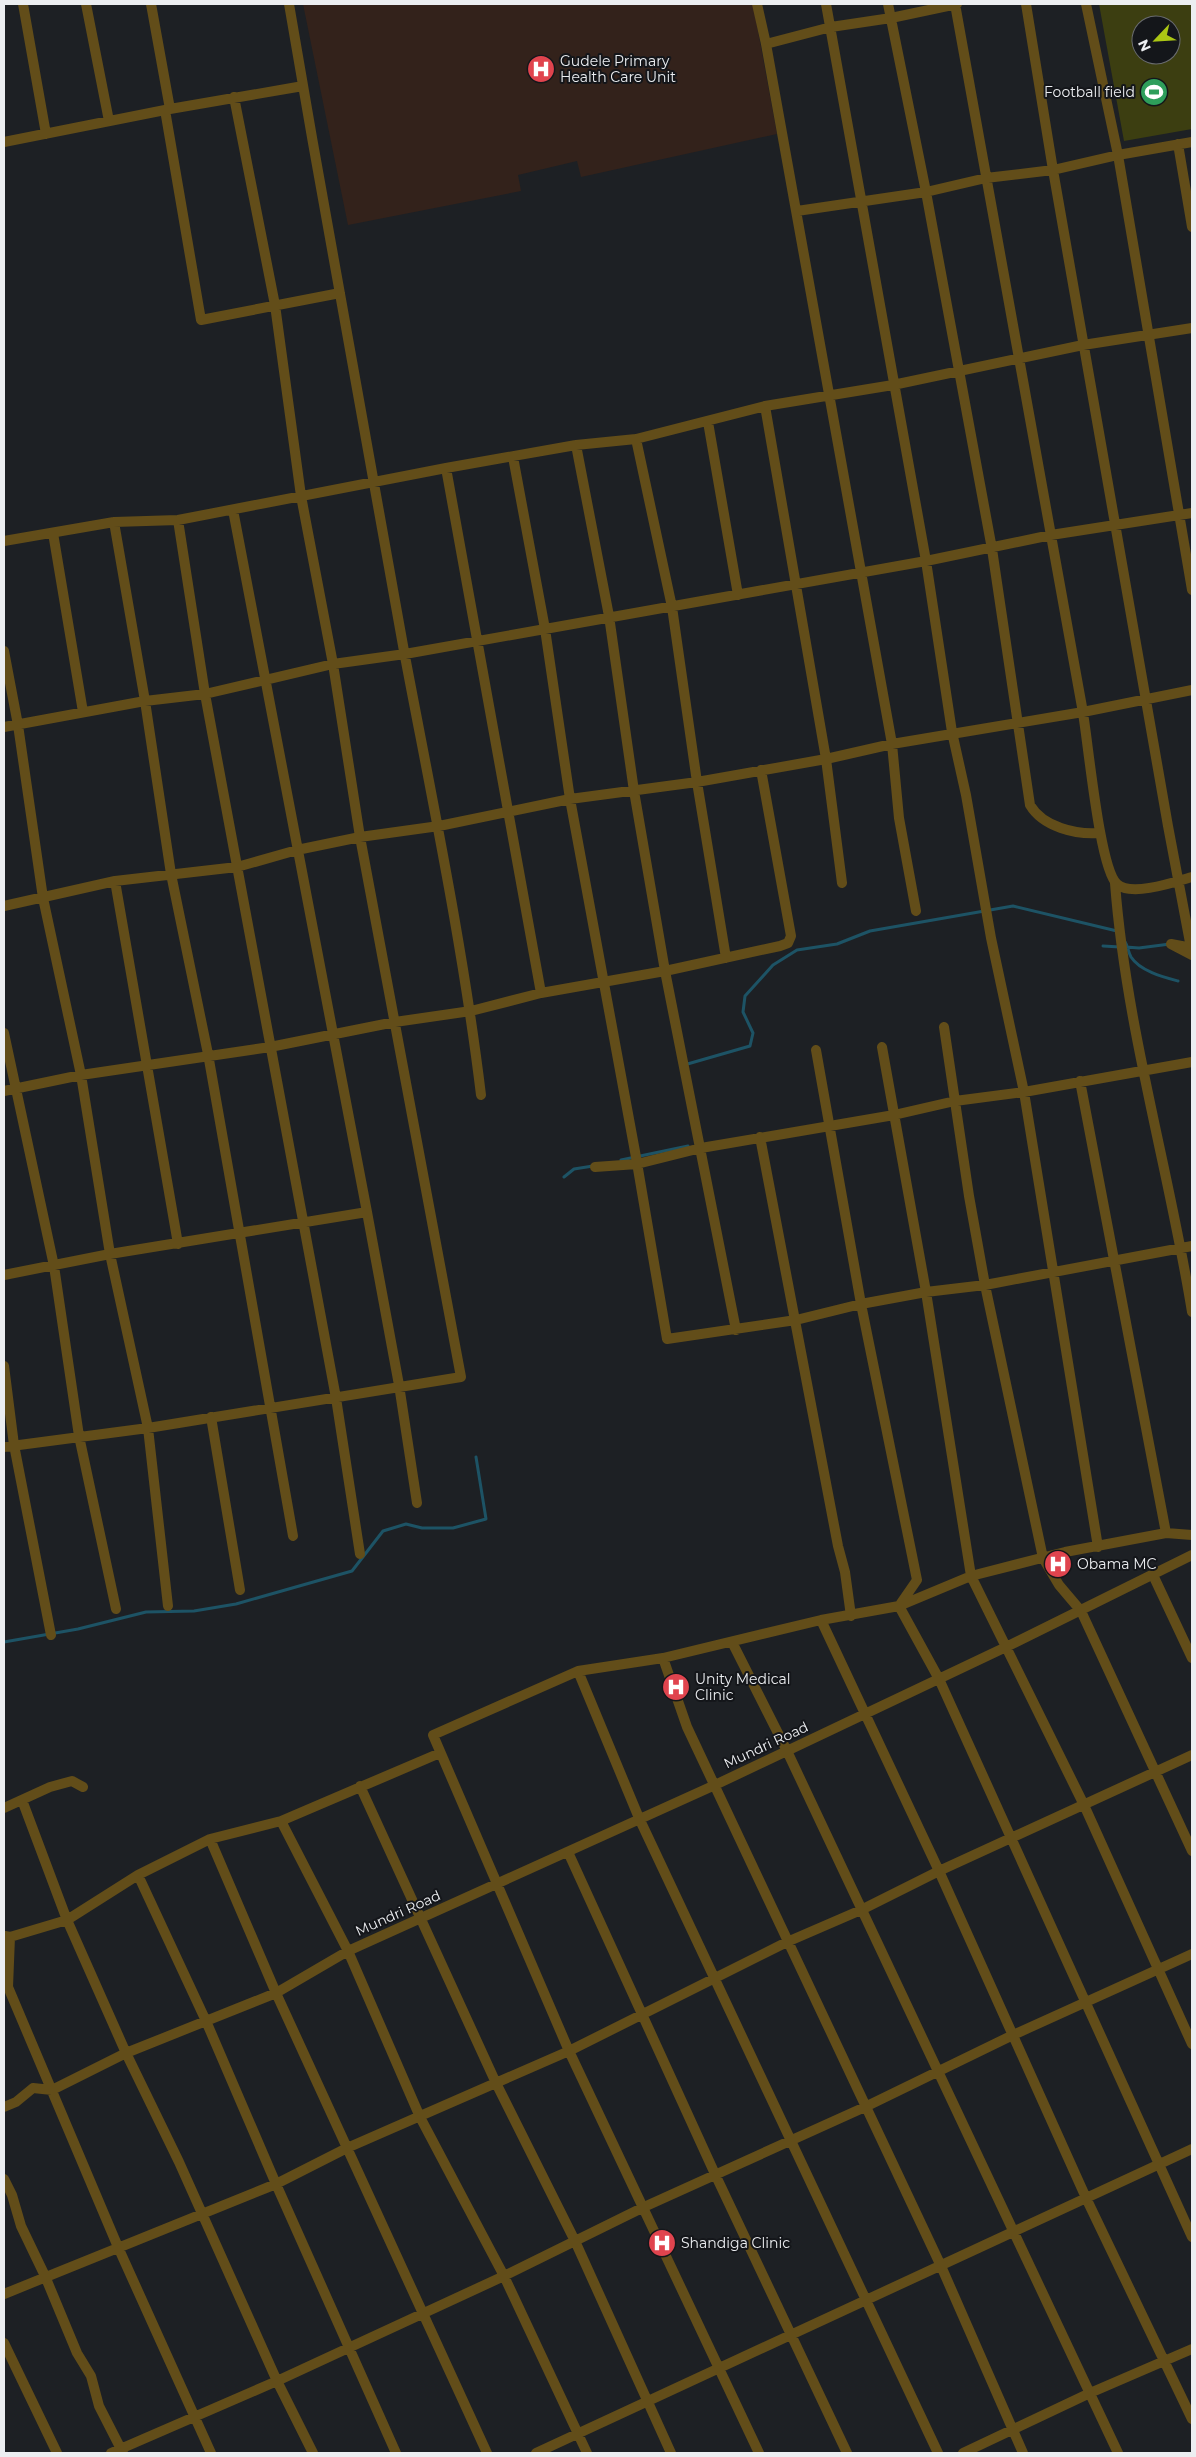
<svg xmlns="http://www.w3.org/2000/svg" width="1196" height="2457" font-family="Montserrat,sans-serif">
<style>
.medical{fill:#33221b}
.green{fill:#3c3e11;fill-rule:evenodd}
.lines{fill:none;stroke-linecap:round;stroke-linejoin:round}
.stream{stroke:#1d5365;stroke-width:3}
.minor{stroke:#624d19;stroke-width:10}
.labels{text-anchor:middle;stroke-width:4;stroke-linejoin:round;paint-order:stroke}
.poi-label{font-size:14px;fill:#eceef1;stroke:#14161a;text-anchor:start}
.street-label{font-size:14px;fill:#eceef1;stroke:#14161a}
</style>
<rect width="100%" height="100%" fill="#1d2024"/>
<!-- medical -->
<path class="medical" d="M303,4H753L777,134L581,177L577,161L518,175L521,191L348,225Z"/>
<!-- green -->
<path class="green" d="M1099,4H1192V129L1124,141ZM1141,25H1171V55H1141Z"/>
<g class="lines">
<!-- stream -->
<path class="stream" d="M1125,942C1128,946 1128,952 1131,957C1140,971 1163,977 1178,981
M1103,946L1120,947
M1126,947L1139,948L1170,944
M684,1065L750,1046L753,1033L743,1012L745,996L773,965L797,950L837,944L870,931L1013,906L1117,931
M621,1160L688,1146
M564,1177L574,1169L593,1166
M4,1642L78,1629L146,1612L194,1611L236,1604L352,1571L383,1531L406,1524L422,1528H453L486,1519L476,1457"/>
<!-- minor -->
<path class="minor" d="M23,4L46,134
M86,4L109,121
M289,4C326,220 364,436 404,651C432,799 463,946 481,1095
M757,4L766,44L892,744L899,818L916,911
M826,4L926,561L952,732L966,795L991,938L1024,1092L1098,1547
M888,4L926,192L992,549L1030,805C1043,827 1076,835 1100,833
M955,4C997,238 1040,473 1082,707C1088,738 1099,868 1117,884C1131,897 1175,882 1192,877
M1026,4L1053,170L1168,826L1192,953
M1086,4L1118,155L1192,590
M766,44L831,27L891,18L957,4
M170,109L303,86
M165,110L201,320L340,293
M4,142L170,109L151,4
M1178,144L1192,227
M797,211L926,192L986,178L1053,170L1118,155L1192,142
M765,406L826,759L842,883
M708,422L738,595
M636,439L672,607L697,782L726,958
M576,445L609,616L634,791L665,971L736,1330
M513,457L545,629L570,799L636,1157L667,1339L796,1320L861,1304L926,1292L985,1285L1192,1246
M446,468L541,993
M233,510L367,1212L399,1385L417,1503
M178,520L205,694L336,1398L360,1554
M114,522L145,701L171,874L208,1054L293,1536
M53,533L83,712
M4,541L114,522L178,520L446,468L576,445L636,439L765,406L893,385L1083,345L1192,328
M4,651L18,725L43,898L81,1075L110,1254L148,1428L168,1606
M4,727L145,701L205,694L333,664L405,654L926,561L1051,535L1192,513
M115,881L178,1244
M1115,883C1126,1028 1169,1169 1192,1312
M4,906L115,881L237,867L297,850L360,837L439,826L570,799L697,782L826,759L892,744L1083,712L1192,690
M1192,948L1171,944L1192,955
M944,1027L969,1196L985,1285L1043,1558L1059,1585L1081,1611L1192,1851
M4,1033L54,1266L79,1436L116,1609
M882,1047L926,1292L971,1576L1084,1805L1192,2044
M816,1050L861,1304L917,1580L899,1606L939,1679L1192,2237
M1080,1081L1166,1533
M4,1091L81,1075L270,1047L395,1022L471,1011L541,993L665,971L780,946L788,943L791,936L761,770
M760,1137L838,1546L845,1572L851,1616
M595,1167L637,1164L701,1148L894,1115L955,1101L1024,1092L1192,1062
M4,1275L110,1254L367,1212
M4,1366L14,1445L51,1635
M211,1417L240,1590
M4,1447L148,1428L461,1377L360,837L333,664L301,496L275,305L234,97
M1153,1575L1192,1658
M821,1620L939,1871L1087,2200L1192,2419
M732,1642L787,1751L1118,2453
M663,1658L687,1727L941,2266L1023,2453
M578,1671L639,1818L938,2453
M360,1786L496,2083L575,2241L671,2453
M22,1800L67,1920L126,2053L179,2162L277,2381L313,2453
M4,1808L50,1787L72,1781L83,1787
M281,1821L348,1951L420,2117L504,2276L587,2453
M210,1839L276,1993L487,2453
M568,1852L715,2174L847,2453
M138,1875L206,2021L276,2184L396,2453
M5,1936L10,1937L67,1920L138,1875L210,1839L281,1821L440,1753
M10,1937L8,1987L118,2247L211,2453
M4,2107L16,2102L33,2088L52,2090L126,2053L276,1993L348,1951L715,1785L1006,1647L1192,1555
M4,2179L12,2195L21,2226L45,2276L77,2353L91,2376L99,2406L123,2453
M4,2294L276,2184L347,2148L569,2051L787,1942L861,1910L939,1871L1192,1755
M4,2343L57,2453
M111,2453L277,2381L504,2276L644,2207L865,2107L1013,2035L1192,1954
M536,2453L1192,2149
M759,2453L569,2051L433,1735L578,1671L663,1658L821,1620L899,1606L971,1576L1065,1552L1166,1533L1192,1535
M963,2453L1090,2393L1192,2349"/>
</g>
<!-- icons -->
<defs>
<g id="hospital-disc" transform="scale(1.4375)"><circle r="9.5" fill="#e0444e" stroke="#14161a"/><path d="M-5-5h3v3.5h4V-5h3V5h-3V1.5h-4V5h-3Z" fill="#fff"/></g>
<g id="stadium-disc" transform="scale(1.4375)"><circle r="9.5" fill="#2e9e5b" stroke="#14161a"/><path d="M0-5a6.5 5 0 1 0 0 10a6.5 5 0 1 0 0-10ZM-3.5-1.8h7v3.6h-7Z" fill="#fff"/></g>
</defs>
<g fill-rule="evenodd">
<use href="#hospital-disc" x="541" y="69"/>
<use href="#stadium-disc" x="1154" y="92"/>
<use href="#hospital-disc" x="1058" y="1564"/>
<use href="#hospital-disc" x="676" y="1687"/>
<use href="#hospital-disc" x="662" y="2243"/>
</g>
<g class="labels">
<!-- poi labels -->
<g class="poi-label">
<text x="560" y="66">Gudele Primary<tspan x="560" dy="16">Health Care Unit</tspan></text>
<text x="1135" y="97" text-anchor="end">Football field</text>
<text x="1077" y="1569">Obama MC</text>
<text x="695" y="1684">Unity Medical<tspan x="695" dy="16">Clinic</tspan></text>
<text x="681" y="2248">Shandiga Clinic</text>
</g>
<!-- street labels -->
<g class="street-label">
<text transform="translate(766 1745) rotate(-25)" y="5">Mundri Road</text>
<text transform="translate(398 1913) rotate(-24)" y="5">Mundri Road</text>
</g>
</g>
<!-- border -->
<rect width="1196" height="2457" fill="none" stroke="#eceef1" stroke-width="10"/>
<!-- north arrow -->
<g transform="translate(1156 40) rotate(245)"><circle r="24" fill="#14161a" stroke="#6a6c70"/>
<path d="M0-4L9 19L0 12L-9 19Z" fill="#abc614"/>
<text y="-8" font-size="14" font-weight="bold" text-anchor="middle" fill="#eceef1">N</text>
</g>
</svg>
